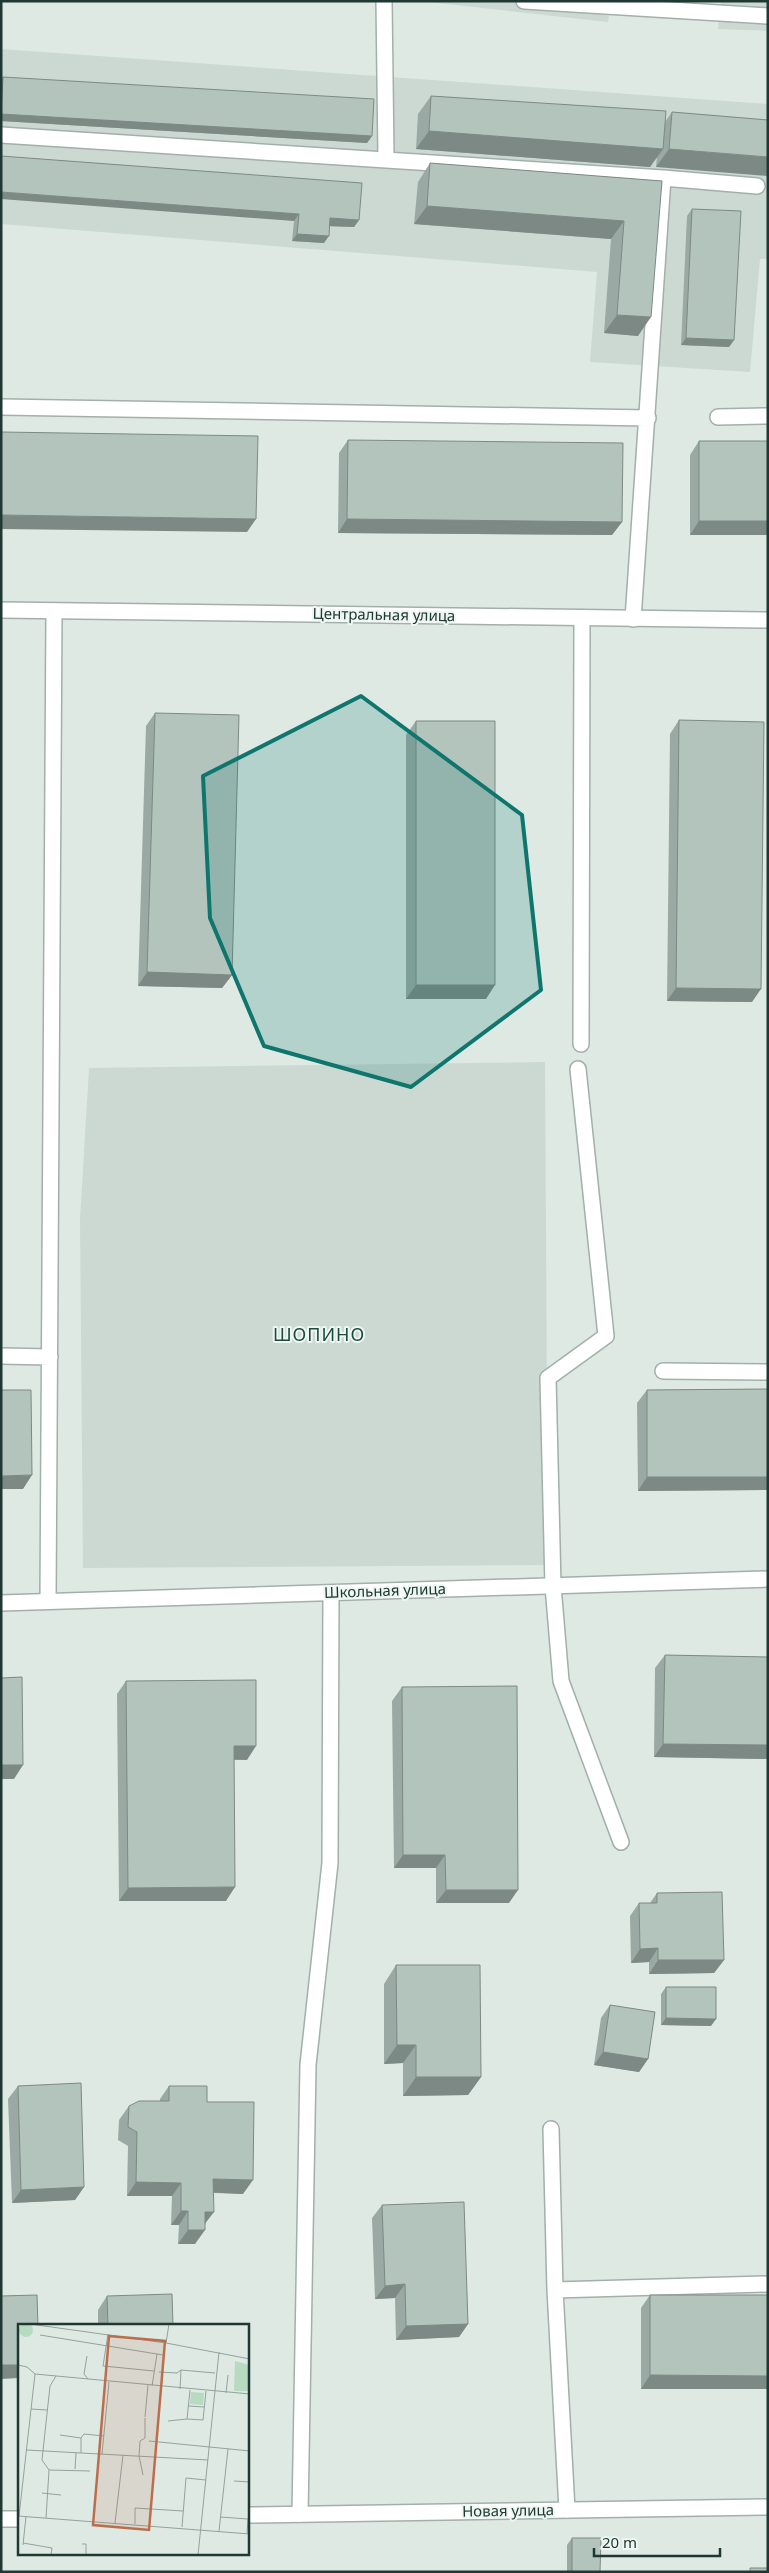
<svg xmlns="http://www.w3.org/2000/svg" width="769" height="2573" font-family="'Noto Sans',sans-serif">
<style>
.built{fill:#ccd9d3}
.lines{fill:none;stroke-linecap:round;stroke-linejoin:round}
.service-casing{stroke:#a1b0ab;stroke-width:18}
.minor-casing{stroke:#a1b0ab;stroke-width:18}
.tertiary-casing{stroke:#a1b0ab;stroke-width:18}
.service{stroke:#fff;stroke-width:15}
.minor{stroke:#fff;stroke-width:15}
.tertiary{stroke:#fff;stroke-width:15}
.wall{fill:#9aa9a3}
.shaded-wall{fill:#7d8984}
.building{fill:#b3c4bd;stroke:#7d8984}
.marked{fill:#0f766e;fill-opacity:0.2;stroke:#0f766e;stroke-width:4;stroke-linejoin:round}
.labels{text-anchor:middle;stroke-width:4;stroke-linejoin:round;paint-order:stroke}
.street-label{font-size:15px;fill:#203833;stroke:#eef6f2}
.quarter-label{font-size:18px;letter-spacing:1px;fill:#1c4a40;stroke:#eef6f2}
.inset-road{fill:none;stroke:#92a29d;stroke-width:1}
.view{fill:#bc6e4c;fill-opacity:0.15;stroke:#bc6e4c;stroke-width:2.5}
.inset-edge{fill:none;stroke:#203833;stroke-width:2.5}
</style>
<rect width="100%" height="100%" fill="#dee9e4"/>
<!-- built -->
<path class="built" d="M419,1H611L608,22Z
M721,1H768V31L718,29Z
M1,49L768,104V259H760L750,372L590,362L597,272L1,224Z
M545,1062L548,1565L83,1568L80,1219L89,1068Z"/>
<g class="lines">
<!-- service casing -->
<g class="service-casing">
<path id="service" d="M384,1L386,158
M1,135L663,178
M1,407L648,418
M718,417L768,416
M633,619L663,178L757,186
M581,1044L582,618
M578,1069L606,1336L548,1378L553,1586L561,1681L621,1842
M1,1356L50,1357
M663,1371L768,1372
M48,1601L54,611
M551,2129L555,2290
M567,2510L555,2290L768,2284
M300,2514L308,2065L330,1863L331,1593"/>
</g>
<!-- minor casing -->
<g class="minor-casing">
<path id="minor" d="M1,610L768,620
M1,1603L768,1579
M248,2515L768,2507
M1,2519H19"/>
</g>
<!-- tertiary casing -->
<g class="tertiary-casing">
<path id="tertiary" d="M524,1L768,16"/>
</g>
<!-- service -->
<use href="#service" class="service"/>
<!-- minor -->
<use href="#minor" class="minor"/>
<!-- tertiary -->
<use href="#tertiary" class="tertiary"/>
</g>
<!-- wall -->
<path class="wall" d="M3,77L372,136L367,143L1,121V79Z
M431,96L665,122L672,112L768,120L656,167L657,157L650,167L416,149L418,114Z
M1,156L359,220L354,227L330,226L324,243L292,241L294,221Z
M430,163L662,181L638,336L604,333L611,239L414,224L418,182Z
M692,209L734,340L729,347L681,345L687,216Z
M348,440L622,522L612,535L338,533L339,453Z
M699,441H768V535H690V455Z
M155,713L232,975L222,988L138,986L146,726Z
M679,720L752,1002L667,1001L670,734Z
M416,721L486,999H406V735Z
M768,1389V1490L638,1491L637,1403L647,1390Z
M665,1655L768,1657V1759L654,1757L655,1668Z
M126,1681L247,1760H234L226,1901H119L117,1694Z
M402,1687L509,1903H436V1868H394L392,1701Z
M657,1893L724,1960L714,1973L649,1974V1962L631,1963L630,1916L639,1903H650Z
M396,1965L481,2077L468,2095L403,2096V2063L384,2064V1984Z
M666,1987L711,2026L661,2025V1994Z
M610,2005L648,2059L639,2072L594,2065L601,2018Z
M18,2086L84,2187L75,2200L12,2203L8,2099Z
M169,2086L207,2102L243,2194L214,2193L205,2225L195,2244H178L179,2225H171L172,2196H127L128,2146L118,2140L119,2120L129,2106L160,2101V2099Z
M382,2205L468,2324L459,2337L396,2340L395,2298L375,2299L372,2218Z
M650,2295H768V2389H641V2308Z
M107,2296L173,2326H98V2310Z
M572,2538L600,2572H567V2545Z"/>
<!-- shaded-wall -->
<path class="shaded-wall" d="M1,114L372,136L367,143L1,121Z
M429,131L663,149L650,167L416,149Z
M669,149L768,157V176L656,167Z
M1,192L299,214L294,221L1,199Z
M427,206L624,221L611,239L414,224Z
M330,218L359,220L354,227L325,226Z
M297,234L329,236L324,243L292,241Z
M617,315L651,317L638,336L604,333Z
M686,338L734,340L729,347L681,345Z
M1,515L256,519L247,532L1,529Z
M347,519L622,522L612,535L338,533Z
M699,521H768V535H690Z
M147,972L232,975L222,988L138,986Z
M416,985H495L486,999H406Z
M676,988L761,989L752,1002L667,1001Z
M32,1475L23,1489H1V1476Z
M647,1477H768V1490L638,1491Z
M663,1744L768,1745V1759L654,1757Z
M234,1746H256L247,1760L225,1759Z
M1,1765H23L14,1779H1Z
M403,1855H445L436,1868H394Z
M235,1887L226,1901H119L128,1888Z
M446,1890H518L509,1903H436Z
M658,1948L649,1962L631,1963L640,1949Z
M658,1960H724L714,1973L649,1974Z
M666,2018L716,2019L711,2026L661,2025Z
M397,2045H416L403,2063L384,2064Z
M603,2052L648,2059L639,2072L594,2065Z
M416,2077H481L468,2095L403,2096Z
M213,2179L253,2180L243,2194L204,2192Z
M136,2182L181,2183L172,2196H127Z
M84,2187L75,2200L12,2203L21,2190Z
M181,2211H188L179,2225H171Z
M205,2212H214L204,2225Z
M188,2230H205L195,2244H178Z
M405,2284L395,2298L375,2299L385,2286Z
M468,2324L459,2337L396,2340L406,2326Z
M1,2365H19V2378L1,2379Z
M650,2375L768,2376V2389H641Z"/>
<!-- building -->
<path class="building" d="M3,77L374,99L372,136L1,114Z
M431,96L666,111L663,149L429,131Z
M672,112L768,120V157L669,149Z
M1,156L362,183L359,220L330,218L329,236L297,234L299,214L1,192Z
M430,163L662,181L651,317L617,315L624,221L427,206Z
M692,209L741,211L734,340L686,338Z
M1,432L258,436L256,519L1,515Z
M348,440L623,443L622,522L347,519Z
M699,441H768V521H699Z
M155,713L239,715L232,975L147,972Z
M679,720L764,722L761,989L676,988Z
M416,721H495V985H416Z
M768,1389V1477H647V1390Z
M1,1390H31L32,1475L1,1476Z
M665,1655L768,1657V1745L663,1744Z
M22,1677L23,1765H1V1678Z
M256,1680V1746H234L235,1887L128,1888L126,1681Z
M517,1686L518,1890H446L445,1855H403L402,1687Z
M722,1892L724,1960H658V1948L640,1949L639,1903H657V1893Z
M396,1965H480L481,2077H416V2045H397Z
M666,1987H716V2019L666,2018Z
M610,2005L655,2012L648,2059L603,2052Z
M81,2083L84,2187L21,2190L18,2086Z
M169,2086H207V2102H254L253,2180L213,2179L214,2212H205V2230H188V2211H181V2183L136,2182L137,2132L128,2127L129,2106L139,2101H169Z
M464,2202L468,2324L406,2326L405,2284L385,2286L382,2205Z
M172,2294L173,2326H108L107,2296Z
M37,2295L38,2326H19V2365H1V2296Z
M650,2295H768V2376L650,2375Z
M572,2538H601L600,2572H572Z
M750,2568H768V2572H750Z"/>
<!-- marked area -->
<path class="marked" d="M361,696L522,815L541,990L411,1087L264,1046L210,918L203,776Z"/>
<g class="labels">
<!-- street labels -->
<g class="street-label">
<text transform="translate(384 615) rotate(1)" y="5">Центральная улица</text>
<text transform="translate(385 1591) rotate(-2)" y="5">Школьная улица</text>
<text transform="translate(508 2511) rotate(-1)" y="5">Новая улица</text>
</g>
<!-- quarter labels -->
<g class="quarter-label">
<text x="319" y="1341">ШОПИНО</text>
</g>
</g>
<!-- overview -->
<g transform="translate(18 2324)">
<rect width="231" height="231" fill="#dee9e4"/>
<path d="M1 6a7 7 0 1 1 14 0a7 7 0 1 1-14 0ZM217,37L231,41L232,67H216ZM173,68L186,69L185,81L172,80Z" fill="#b6dbc1"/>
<path class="inset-road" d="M12,0L148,19L232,35M90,10L85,42L136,47M22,11L139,30M148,19L151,0M69,32L66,50L70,55M0,41L9,43L17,50M141,48L159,49L163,46L197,49M17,50L232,70M134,62L139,30L145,31M162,65L163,46M172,66L169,95L185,96L188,67M208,69L210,51M171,82L186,83M13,85L29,86M127,93L130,61M150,97L169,95M42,111L63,114V129M63,114L66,110L86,112M131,117L232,127M9,126L190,136M84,130L91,58M57,145L58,129M31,146L72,147M125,151L121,132L122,117L127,114V94M216,157L232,158M24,169L43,171M0,192L232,210M1,192L17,50M202,193L230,195L229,209M28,194L31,146L24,136L32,62L38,52M97,199L105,131M117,200V184L165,187M164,203L168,154L188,156M201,207L210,125M5,219L34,224L33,231M64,220H68V231M5,221L8,192M180,231L201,28"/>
<path class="view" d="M91,12L147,17L131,206L75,201Z"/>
<rect width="231" height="231" class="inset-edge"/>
</g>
<!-- border -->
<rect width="769" height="2573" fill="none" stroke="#203833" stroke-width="5"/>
<!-- scale -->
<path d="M594 2548v8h126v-8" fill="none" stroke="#203833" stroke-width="2.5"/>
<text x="602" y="2548" font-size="15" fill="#203833" stroke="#eef6f2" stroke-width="4" paint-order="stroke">20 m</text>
</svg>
